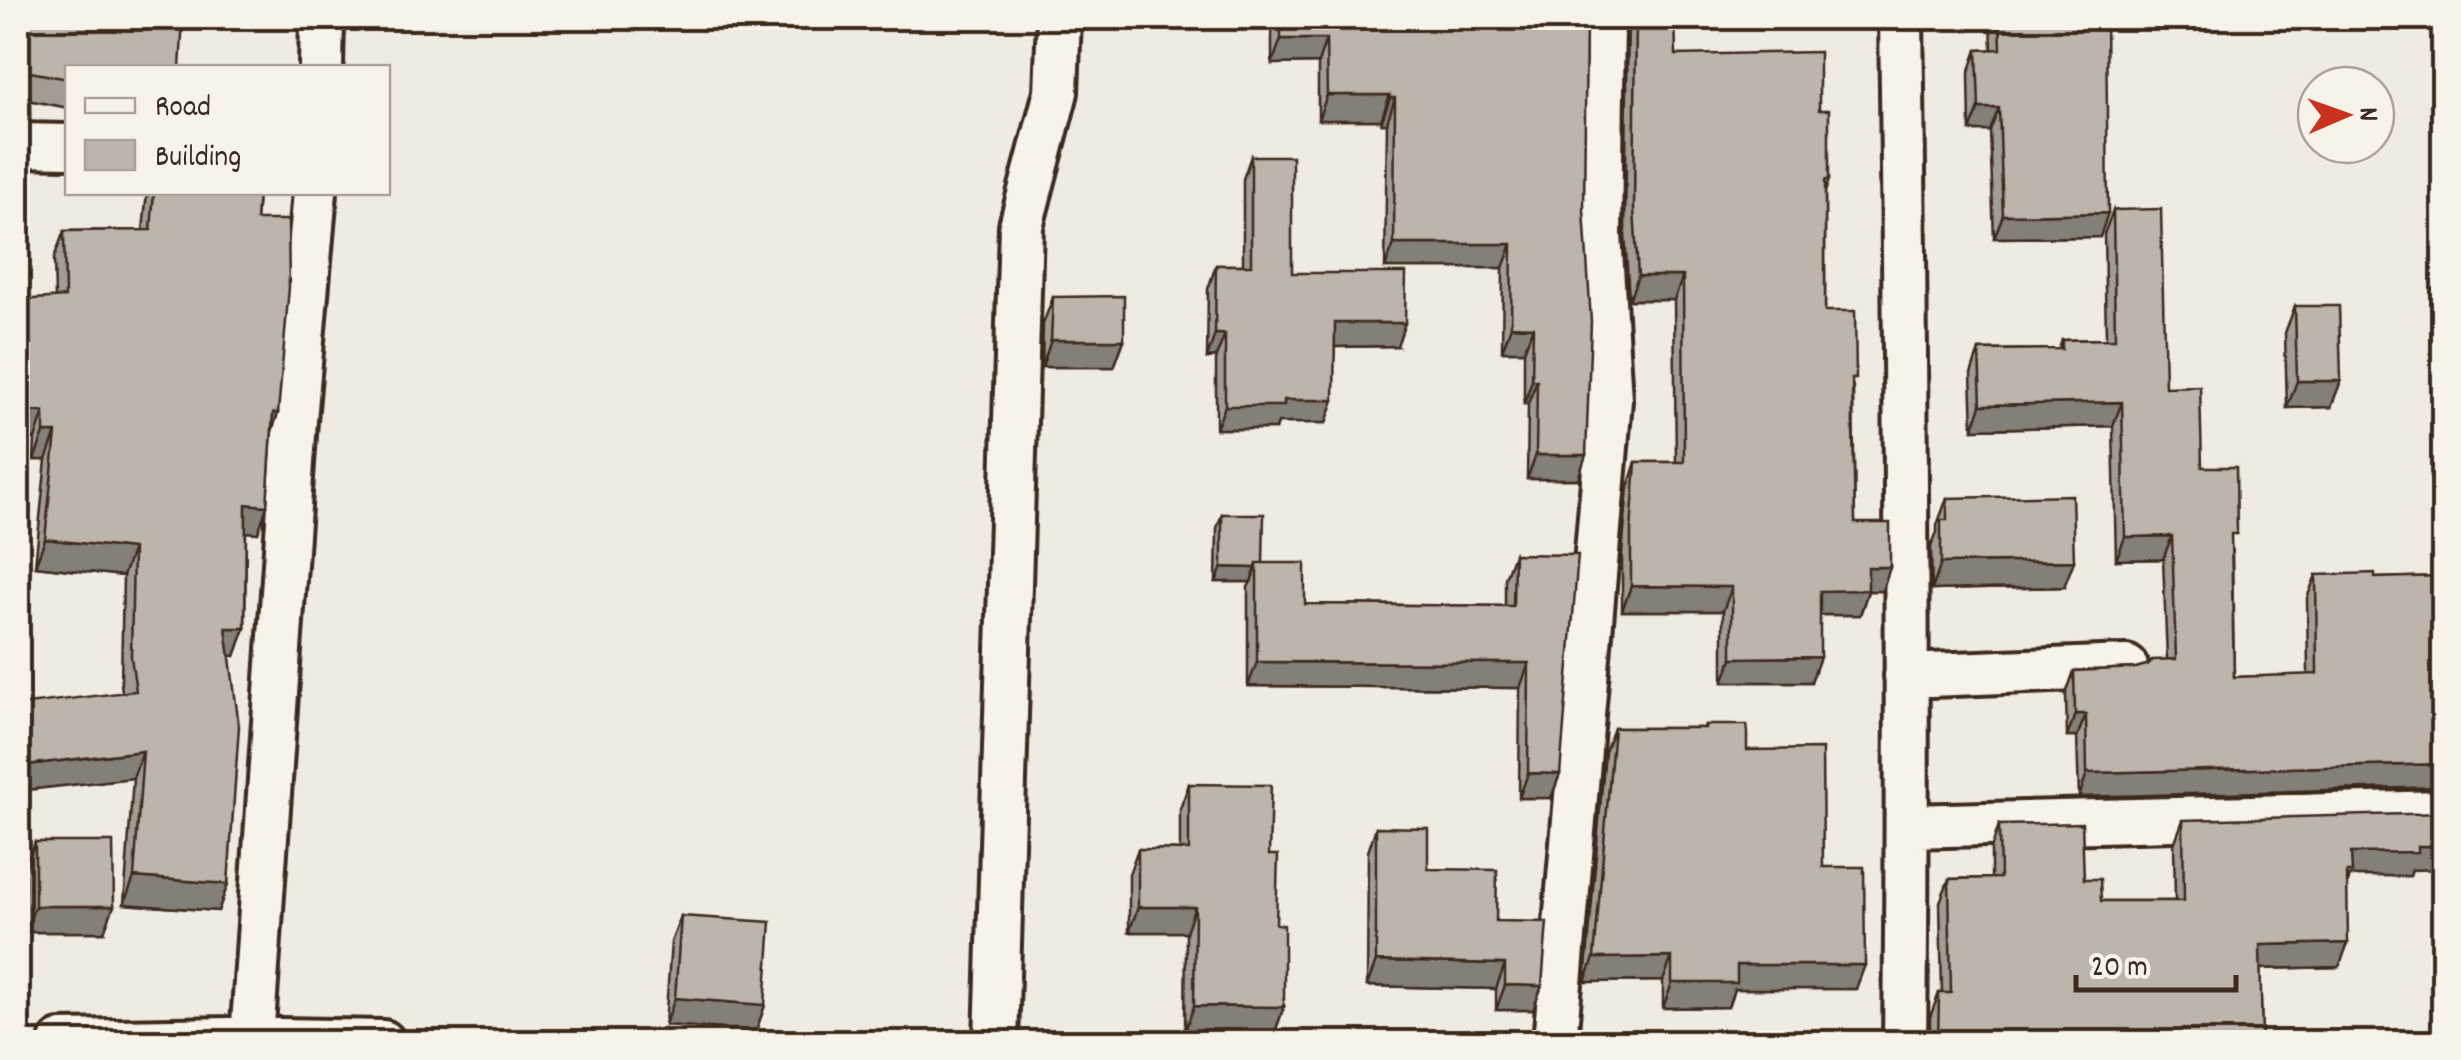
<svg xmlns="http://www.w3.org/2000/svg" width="2461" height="1060" font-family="Dekko,sans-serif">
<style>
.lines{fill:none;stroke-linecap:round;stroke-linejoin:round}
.street-casing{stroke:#3b2a1e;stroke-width:50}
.street{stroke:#f7f3e8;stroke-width:42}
.wall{fill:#a39c92;stroke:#3b2a1e;stroke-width:2.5}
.shaded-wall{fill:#847f77;stroke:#3b2a1e;stroke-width:2.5}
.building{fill:#bdb5aa;stroke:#3b2a1e;stroke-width:2.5}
</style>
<rect width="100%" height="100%" fill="#efebe0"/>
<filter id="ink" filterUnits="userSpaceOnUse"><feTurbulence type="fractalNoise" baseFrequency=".01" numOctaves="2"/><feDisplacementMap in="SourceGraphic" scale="20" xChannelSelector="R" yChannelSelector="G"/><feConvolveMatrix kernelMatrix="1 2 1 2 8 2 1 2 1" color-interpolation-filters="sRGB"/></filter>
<g filter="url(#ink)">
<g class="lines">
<!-- street casing -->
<g class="street-casing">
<path id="street" d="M1901,18C1906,359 1909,701 1905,1042
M321,68L322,18
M18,145L68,146
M1906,676L2126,667
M1908,826L2444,812
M252,1039L295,420L315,192
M61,1042L230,1039L383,1042
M996,1042L1021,226L1056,92L1059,18
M1555,1042L1610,400L1600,234L1603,18"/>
</g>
<!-- street -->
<use href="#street" class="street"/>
</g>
<!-- wall -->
<path class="wall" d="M18,18L68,68V108L22,99L18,112Z
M1272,18H1586L1578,479H1527L1528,404H1524V351H1502L1503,268H1385L1387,123H1381V120H1318V63L1272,64Z
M1628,18H1674L1676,55L1819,110L1829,180L1825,192V311L1853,387L1855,523L1890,567L1882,591H1868L1860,615H1820L1811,682H1723V611H1622V555L1628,487L1636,462H1676L1674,300H1629L1625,233Z
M1991,18H2106L2100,237L1994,238L1990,131H1970L1969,73L1977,50H1992Z
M1251,156L1292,273L1397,346L1335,347L1326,423H1278L1276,429H1216V357L1207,358L1208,289L1216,265H1243V179Z
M147,192H258L256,220L278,413L272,431L258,533L246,532L245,628L235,656L230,655L228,884L218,911L124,904L133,778L121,684L123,576L35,566L46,460H34L35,439L55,298L54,258L64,231L143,230Z
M2113,210L2165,387L2202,467L2232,549L2234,677L2308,675L2307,598L2316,575L2375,578L2444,576V787L2079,797L2077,737H2067L2066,694L2074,671L2136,668L2167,659L2163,559L2116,560L2113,426L1973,429L1971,374L1979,350L2059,349L2062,340L2106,339L2104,234Z
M1053,297L1124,340L1114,367H1042L1043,324Z
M2295,306L2331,407L2287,408L2285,333Z
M1947,498L2064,587L1932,590L1931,547L1937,532V525Z
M1222,514L1263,563L1305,604L1505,606V578L1514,554L1560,774L1551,798H1519L1520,688L1248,686V587L1251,582H1216L1217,528Z
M1705,725L1747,750L1823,867L1856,989H1734L1728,1007L1663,1008V981L1585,982L1605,752L1614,728H1704Z
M1189,784L1269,855L1284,1007L1275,1032L1185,1031L1186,932H1129V874L1138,849L1180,850V809Z
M2183,820L2412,870L2410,876H2350L2347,885L2339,967L2260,969L2262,1042H1930V1017L1939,993H1942L1940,902L1949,879L1991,878V849L1999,825L2084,879L2101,901H2175L2174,844Z
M1376,827L1496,921L1533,1010H1496V989L1367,986L1368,852Z
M35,842L104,932H25V869Z
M681,916L765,1005L756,1031L665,1025L671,942Z"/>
<!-- shaded-wall -->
<path class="shaded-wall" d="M1281,39H1326L1318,63L1272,64Z
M26,88L18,112V89Z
M1327,95H1390L1381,120H1318Z
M1390,98H1395L1387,123H1381Z
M1979,108H1999L1990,131H1970Z
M2108,213L2100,237L1994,238L2003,215Z
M1394,244H1512L1503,268H1385Z
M1638,276H1683L1674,300H1629Z
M1335,323H1405L1397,346L1327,347Z
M1511,326L1533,327L1524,351H1502Z
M1215,334H1225L1216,357L1207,358Z
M1051,340H1124L1114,367H1042Z
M1532,380H1537L1528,404H1524Z
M2297,381H2341L2331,407L2287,408Z
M1284,400H1334L1326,423H1278L1276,429H1216L1225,406Z
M2122,402L2113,426L1973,429L1981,405Z
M18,411L44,412L35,439L18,438Z
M273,413H278L269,440Z
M44,433H56L46,460H34Z
M1536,455H1586L1578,479H1527Z
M246,504L267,506L258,533L236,531Z
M2172,536L2163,559L2116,560L2125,537Z
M45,539L133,549L123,576L35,566Z
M2074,561L2064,587L1932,590L1941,563Z
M1222,567L1256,568L1251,582H1216Z
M1868,567H1890L1882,591H1868L1860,615H1811L1820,591Z
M1631,586L1732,587L1723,611H1622Z
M226,628H245L235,656L216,655Z
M1820,657L1811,682H1723L1732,658Z
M1257,662L1529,663L1520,688L1248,686Z
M2075,714H2086L2077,737H2067Z
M143,751L133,778L18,791V766Z
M2444,764L2443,787L2079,797L2087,773Z
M1528,773L1560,774L1551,798H1519Z
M2418,846H2444V869L2412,870L2410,876H2350L2343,895L2338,896L2351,853Z
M134,877L228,884L218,911L124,904Z
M35,906H114L104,932H25Z
M1138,907H1195L1186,932H1129Z
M2348,943L2339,967L2251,969L2260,945Z
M1672,957L1663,981L1585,982L1594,958Z
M1376,961L1505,964L1496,989L1367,986Z
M1737,965H1865L1856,989H1734L1728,1007L1663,1008L1672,983Z
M1505,985L1542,986L1533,1010H1496Z
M675,998L765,1005L756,1031L665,1025Z
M1194,1006L1284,1007L1275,1032L1185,1031Z"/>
<!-- building -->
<path class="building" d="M18,18H183L180,68H68V79L25,71L26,88L18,89Z
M1281,18H1586L1584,210L1591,322L1586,455H1536L1537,380H1532L1533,327L1511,326L1512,244H1394L1395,98H1390V95H1327L1326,39H1281Z
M1636,18H1675L1676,55L1819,52V110H1829V180H1825V311H1855L1856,379H1852L1855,523H1890V567H1868V590L1820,591V657L1732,658V587L1631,586V531L1636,462H1684L1683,276H1638L1634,209Z
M2000,18H2106L2108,213L2003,215L1999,108H1979L1977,50L2001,49Z
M1251,156H1292V273H1406L1405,323H1335L1334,400H1284V406H1225V334H1215L1216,265H1251Z
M154,192H258L256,220H288L289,287L278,413H273L267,506L246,504L245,628H226L239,726L228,884L134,877L143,751L18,766V705L136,691L131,657L133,549L45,539L56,433H44V412L18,411V300L65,297L64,231L151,230Z
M2161,209L2165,387L2200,386L2202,467H2236L2237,534H2231L2234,677L2317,674L2316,575L2375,573V578L2444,576V764L2087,773L2086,714H2075L2074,671L2136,668L2147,665L2152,660L2176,659L2172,536L2125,537L2122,402L1981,405L1979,350L2062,349V340L2115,339L2113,210Z
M1124,296V340H1051L1053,297Z
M2295,306H2339L2341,381H2297Z
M2072,495L2074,561L1941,563V520H1947V498Z
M1222,514H1264L1263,563H1257L1256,568L1222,567Z
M1514,554L1578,555L1560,774L1528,773L1529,663L1257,662V563H1305V604L1513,606Z
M1705,725H1747V750L1822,749L1823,867H1864L1865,965H1737V983H1672V957L1594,958L1614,728H1705Z
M1189,784L1271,785L1269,855H1278L1276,924L1284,925V1007L1194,1006L1195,907H1138V849L1189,850Z
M2444,813V846H2418V852L2351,853L2352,872H2347L2348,943L2260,945L2262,1042H1938L1939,993H1951L1949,879L2000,878L1999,825L2082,823L2084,879H2100L2101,901H2184L2183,820Z
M1376,827L1428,828V869L1497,870L1496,921L1547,922L1542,986L1505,985V964L1376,961Z
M35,842H113L114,906H35Z
M681,916L771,922L765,1005L675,998Z"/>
</g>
<!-- margin -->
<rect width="2461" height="1060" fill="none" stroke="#f7f3e8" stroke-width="60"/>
<rect x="30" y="30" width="2401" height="1000" fill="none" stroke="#3b2a1e" stroke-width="4" filter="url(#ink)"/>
<!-- legend -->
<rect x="65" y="65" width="325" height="130" fill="#f7f3e8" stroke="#aca397" stroke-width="2.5"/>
<rect x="85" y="98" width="50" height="15" fill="#f7f3e8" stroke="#aca397" stroke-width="2.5"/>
<text x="155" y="115" font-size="30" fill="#3b2a1e">Road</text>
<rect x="85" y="140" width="50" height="30" fill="#bdb5aa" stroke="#aca397" stroke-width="2.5"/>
<text x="155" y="165" font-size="30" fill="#3b2a1e">Building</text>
<!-- north arrow -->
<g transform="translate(2346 115) rotate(88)"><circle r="48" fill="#f7f3e8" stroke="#aca397" stroke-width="2.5"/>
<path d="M0-8L18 38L0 25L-18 38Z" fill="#c8321e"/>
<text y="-15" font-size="28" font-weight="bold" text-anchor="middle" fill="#3b2a1e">N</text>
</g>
<!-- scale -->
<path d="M2076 975v15h160v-15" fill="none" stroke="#3b2a1e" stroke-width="5"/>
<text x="2091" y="975" font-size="30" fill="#3b2a1e" stroke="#f7f3e8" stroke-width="8" paint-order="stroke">20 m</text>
</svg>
